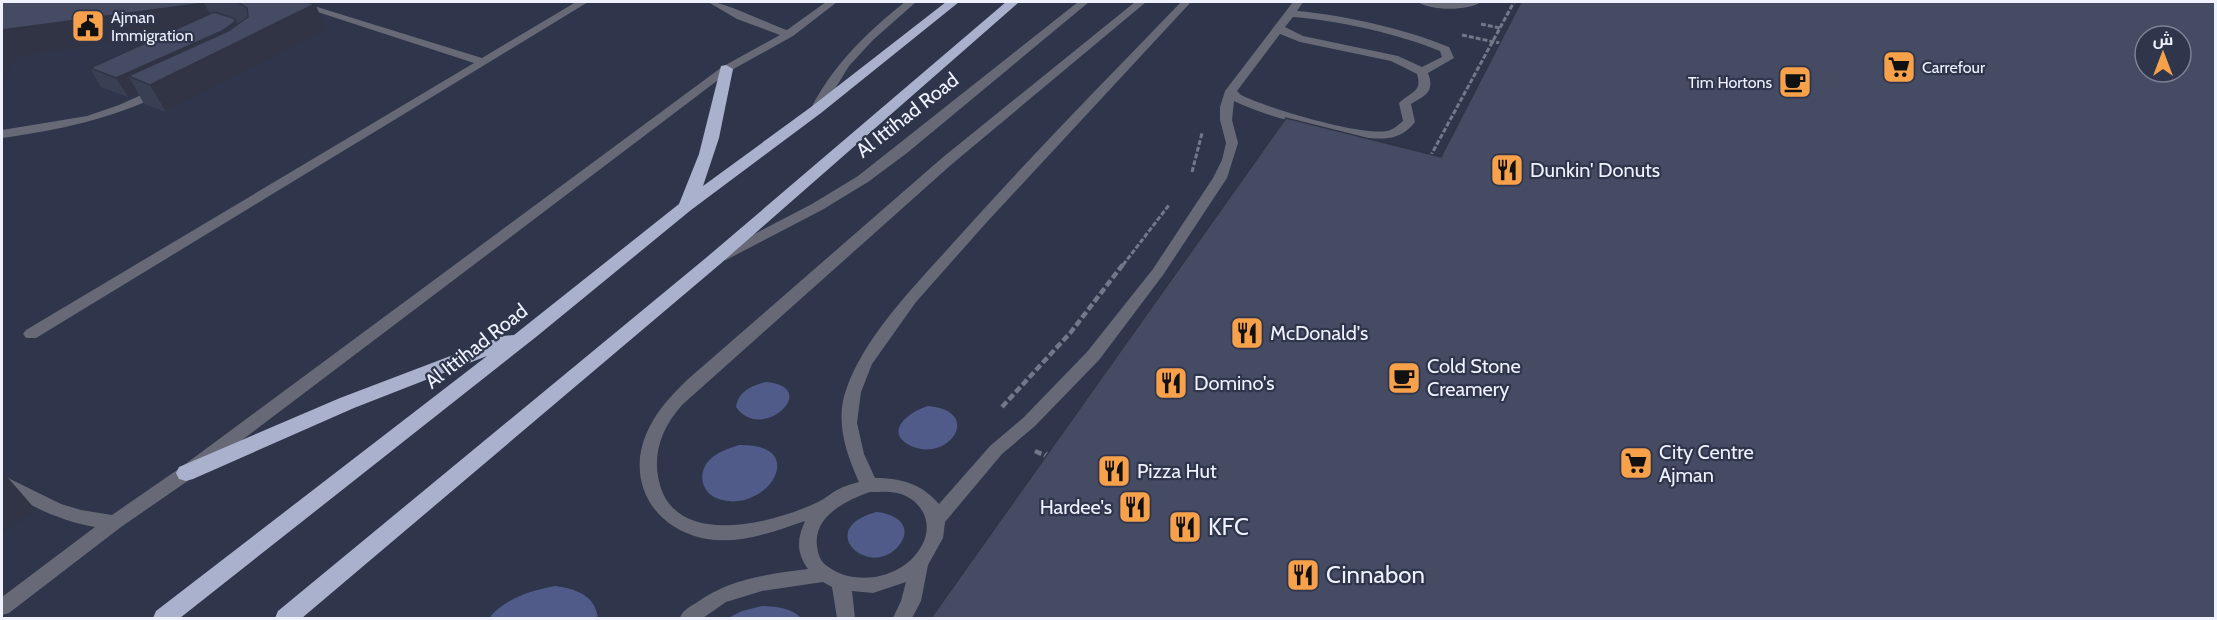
<svg xmlns="http://www.w3.org/2000/svg" width="2217" height="620" font-family="Cabin,Cairo,sans-serif">
<style>
.green{fill:#505b89}
.lines{fill:none;stroke-linecap:round;stroke-linejoin:round}
.path-far1{stroke:#72778a;stroke-width:3;stroke-dasharray:5 2;stroke-linecap:butt}
.path{stroke:#72778a;stroke-width:4.5;stroke-dasharray:7 3;stroke-linecap:butt}
.minor{fill:#676a76;fill-rule:evenodd}
.highway{fill:#a9b1cc;fill-rule:evenodd}
.wall{fill:#3a4054}
.shaded-wall{fill:#303445}
.building{fill:#444b62;stroke:#303445;stroke-width:1.5;fill-rule:evenodd}
.labels{text-anchor:middle;stroke-width:4.5;stroke-linejoin:round;paint-order:stroke}
.far-poi-label{font-size:16px;fill:#eff2fe;stroke:#2f354b;text-anchor:start}
.street-label{font-size:20px;fill:#eff2fe;stroke:#2f354b}
.poi-label{font-size:20px;fill:#eff2fe;stroke:#2f354b;text-anchor:start}
.near-poi-label{font-size:24px;fill:#eff2fe;stroke:#2f354b;text-anchor:start}
</style>
<rect width="100%" height="100%" fill="#2f354b"/>
<!-- green -->
<path class="green" d="M766,382C823,387 761,444 736,407C739,391 751,386 766,382Z
M928,406C984,411 949,463 911,446C882,432 910,411 928,406Z
M739,445C810,443 769,512 722,500C700,495 695,470 714,456C721,451 730,448 739,445Z
M876,512C893,513 914,524 900,544C872,582 812,530 876,512Z
M555,586C576,589 595,595 598,618H489C506,598 530,591 555,586Z
M762,606C777,607 790,607 801,618H728L742,611Z"/>
<g class="lines">
<!-- path-far1 -->
<path class="path-far1" d="M1481,24L1500,28
M1462,35L1504,44
M1430,157L1514,2
M1192,172L1202,133
M1123,265L1169,205"/>
<!-- path -->
<path class="path" d="M1002,407L1071,332L1124,263
M1035,451L1046,456L1049,453"/>
<!-- minor -->
<path class="minor" d="M287,2H301L482,58L576,2H588L36,338H26L23,334L26,330L474,63Z
M708,2C722,0 768,24 787,30L826,2H837L793,36L730,71L192,478L121,527L9,613L2,615V597L95,527C61,521 32,507 2,489V475L61,504L81,510L112,515L180,468L722,67L780,35L737,19Z
M905,2H916L873,40L849,66L820,113H812L810,110C833,65 866,33 905,2Z
M1078,2H1089L907,153L868,182L822,210L726,260H716L714,257L716,254L812,204L858,176Z
M1135,2H1146L952,164L682,405C663,426 652,453 659,481C674,550 774,523 818,502C825,499 831,493 837,490C844,486 852,484 859,482C846,453 835,421 846,390C865,335 915,286 953,243C1026,161 1104,82 1181,2H1191L986,223L916,302L872,364L861,392L857,423L864,454L875,478C901,478 922,484 939,504L990,446L1023,418L1087,352L1153,269L1213,178L1222,160L1226,143L1220,120V107L1225,91L1293,2H1303L1297,11C1344,15 1405,29 1449,47L1454,58L1428,73C1435,92 1426,95 1411,104L1415,122C1408,131 1399,137 1388,138C1358,143 1261,115 1234,101L1232,120L1238,143L1227,178L1163,275L1099,360L1035,426L1002,454L945,522L943,538L928,565L921,601L912,618H893L901,601L906,582L873,593L852,591L855,618H837L832,587L823,582L762,591L726,602L703,618H680C682,611 689,607 696,603C729,579 768,574 808,569C796,552 797,539 805,521C773,532 736,546 702,538C649,526 624,475 650,426C659,408 673,394 687,380L942,158ZM1293,17C1340,21 1396,33 1440,51L1442,57L1422,67L1398,56L1303,36L1285,27ZM1280,34L1300,42L1391,61L1417,74C1423,92 1410,92 1399,103L1403,121C1398,125 1393,130 1387,131C1360,136 1267,108 1241,95L1237,91ZM870,492C879,492 888,491 897,493C919,498 933,519 924,541C909,577 857,589 827,566C820,561 818,554 817,546C813,516 847,500 870,492Z
M1418,2H1481C1469,11 1430,11 1418,2Z
M159,87L163,88V94C110,119 60,130 2,138V130L87,116L119,105Z"/>
<!-- highway -->
<path class="highway" d="M946,2H959L821,113L691,210L536,337L180,618H153L156,611L487,356L354,408L193,479L186,481L179,479L176,473L179,467L340,398L503,336L514,335L679,204L699,154L721,66L726,65L733,69L719,138L703,186L811,107Z
M1006,2H1019L719,265L302,618H275L278,611L707,257Z"/>
</g>
<!-- wall -->
<path class="wall" d="M2,2H307L315,4L327,30L166,112L144,104L138,93L128,97L101,87L90,68L160,37L19,56L2,84Z"/>
<!-- shaded-wall -->
<path class="shaded-wall" d="M204,3L218,29L19,56L2,84V30Z
M315,4L327,30L166,112L150,85L128,76L138,93L128,97L116,78L236,21L245,39Z
M2,471L36,510L2,533Z"/>
<!-- building -->
<path class="building" d="M2,2H199L204,3L2,30Z
M238,2H307L315,4L150,85L128,76L228,31L248,17L247,8Z
M1521,2H2216V618H931L1286,118L1441,157ZM2145,36H2181V72H2145Z
M214,12L233,18L236,21L222,31L116,78L90,68Z"/>
<!-- icons -->
<defs>
<g id="civic-square" transform="scale(1.725)"><rect x="-9" y="-9" width="18" height="18" rx="4" fill="#f8a14b" stroke="#2f354b"/><path d="M-.6-6.5H3V-4.5H.6V-3L4-1V1h2V6H-6V1h2V-1L-.6-3ZM-1.2 2.5V6h2.4V2.5Z" fill="#111"/></g>
<g id="supermarket-square" transform="scale(1.725)"><rect x="-9" y="-9" width="18" height="18" rx="4" fill="#f8a14b" stroke="#2f354b"/><path d="M-6-5.5h2.5l.6 2H6L4.5 2H-2.5L-4.4-4H-6ZM-1.5 3.2a1.3 1.3 0 1 0 .1 0ZM3 3.2a1.3 1.3 0 1 0 .1 0Z" fill="#111"/></g>
<g id="cafe-square" transform="scale(1.725)"><rect x="-9" y="-9" width="18" height="18" rx="4" fill="#f8a14b" stroke="#2f354b"/><path d="M-5.5-4.5H6V0H3Q3 3.5 0 3.5H-2.5Q-5.5 3.5-5.5 0ZM3-3.2v2h1.7v-2ZM-6 4.5H4V6H-6Z" fill="#111"/></g>
<g id="restaurant-square" transform="scale(1.725)"><rect x="-9" y="-9" width="18" height="18" rx="4" fill="#f8a14b" stroke="#2f354b"/><path d="M-5-6h1v4h1v-4h1v4h1v-4h1v5L-1.5 .5V6h-2V.5L-5-1ZM5-6V6H3V1.5H1.5Q1.5-4 5-6Z" fill="#111"/></g>
</defs>
<g fill-rule="evenodd">
<use href="#civic-square" x="88" y="26"/>
<use href="#supermarket-square" x="1899" y="67"/>
<use href="#cafe-square" x="1795" y="82"/>
<use href="#restaurant-square" x="1507" y="170"/>
<use href="#restaurant-square" x="1247" y="333"/>
<use href="#cafe-square" x="1404" y="378"/>
<use href="#restaurant-square" x="1171" y="383"/>
<use href="#supermarket-square" x="1636" y="463"/>
<use href="#restaurant-square" x="1114" y="471"/>
<use href="#restaurant-square" x="1135" y="507"/>
<use href="#restaurant-square" x="1185" y="527"/>
<use href="#restaurant-square" x="1303" y="575"/>
</g>
<g class="labels">
<!-- far-poi labels -->
<g class="far-poi-label">
<text x="111" y="23">Ajman<tspan x="111" dy="18">Immigration</tspan></text>
<text x="1922" y="73">Carrefour</text>
<text x="1772" y="88" text-anchor="end">Tim Hortons</text>
</g>
<!-- street labels -->
<g class="street-label">
<text transform="translate(907 115) rotate(-38)" y="7">Al Ittihad Road</text>
<text transform="translate(476 346) rotate(-38)" y="7">Al Ittihad Road</text>
</g>
<!-- poi labels -->
<g class="poi-label">
<text x="1530" y="177">Dunkin' Donuts</text>
<text x="1270" y="340">McDonald's</text>
<text x="1427" y="373">Cold Stone<tspan x="1427" dy="23">Creamery</tspan></text>
<text x="1194" y="390">Domino's</text>
<text x="1659" y="459">City Centre<tspan x="1659" dy="23">Ajman</tspan></text>
<text x="1137" y="478">Pizza Hut</text>
<text x="1112" y="514" text-anchor="end">Hardee's</text>
</g>
<!-- near-poi labels -->
<g class="near-poi-label">
<text x="1208" y="535">KFC</text>
<text x="1326" y="583">Cinnabon</text>
</g>
</g>
<!-- border -->
<rect width="2217" height="620" fill="none" stroke="#eff2fe" stroke-width="6"/>
<!-- north arrow -->
<g transform="translate(2163 54)"><circle r="28" fill="#2f354b" stroke="#7c8193" stroke-width="1.5"/>
<path d="M0-4.5L10 22L0 15L-10 22Z" fill="#f8a14b"/>
<text y="-9" font-size="16" font-weight="bold" text-anchor="middle" fill="#eff2fe">ش</text>
</g>
</svg>
